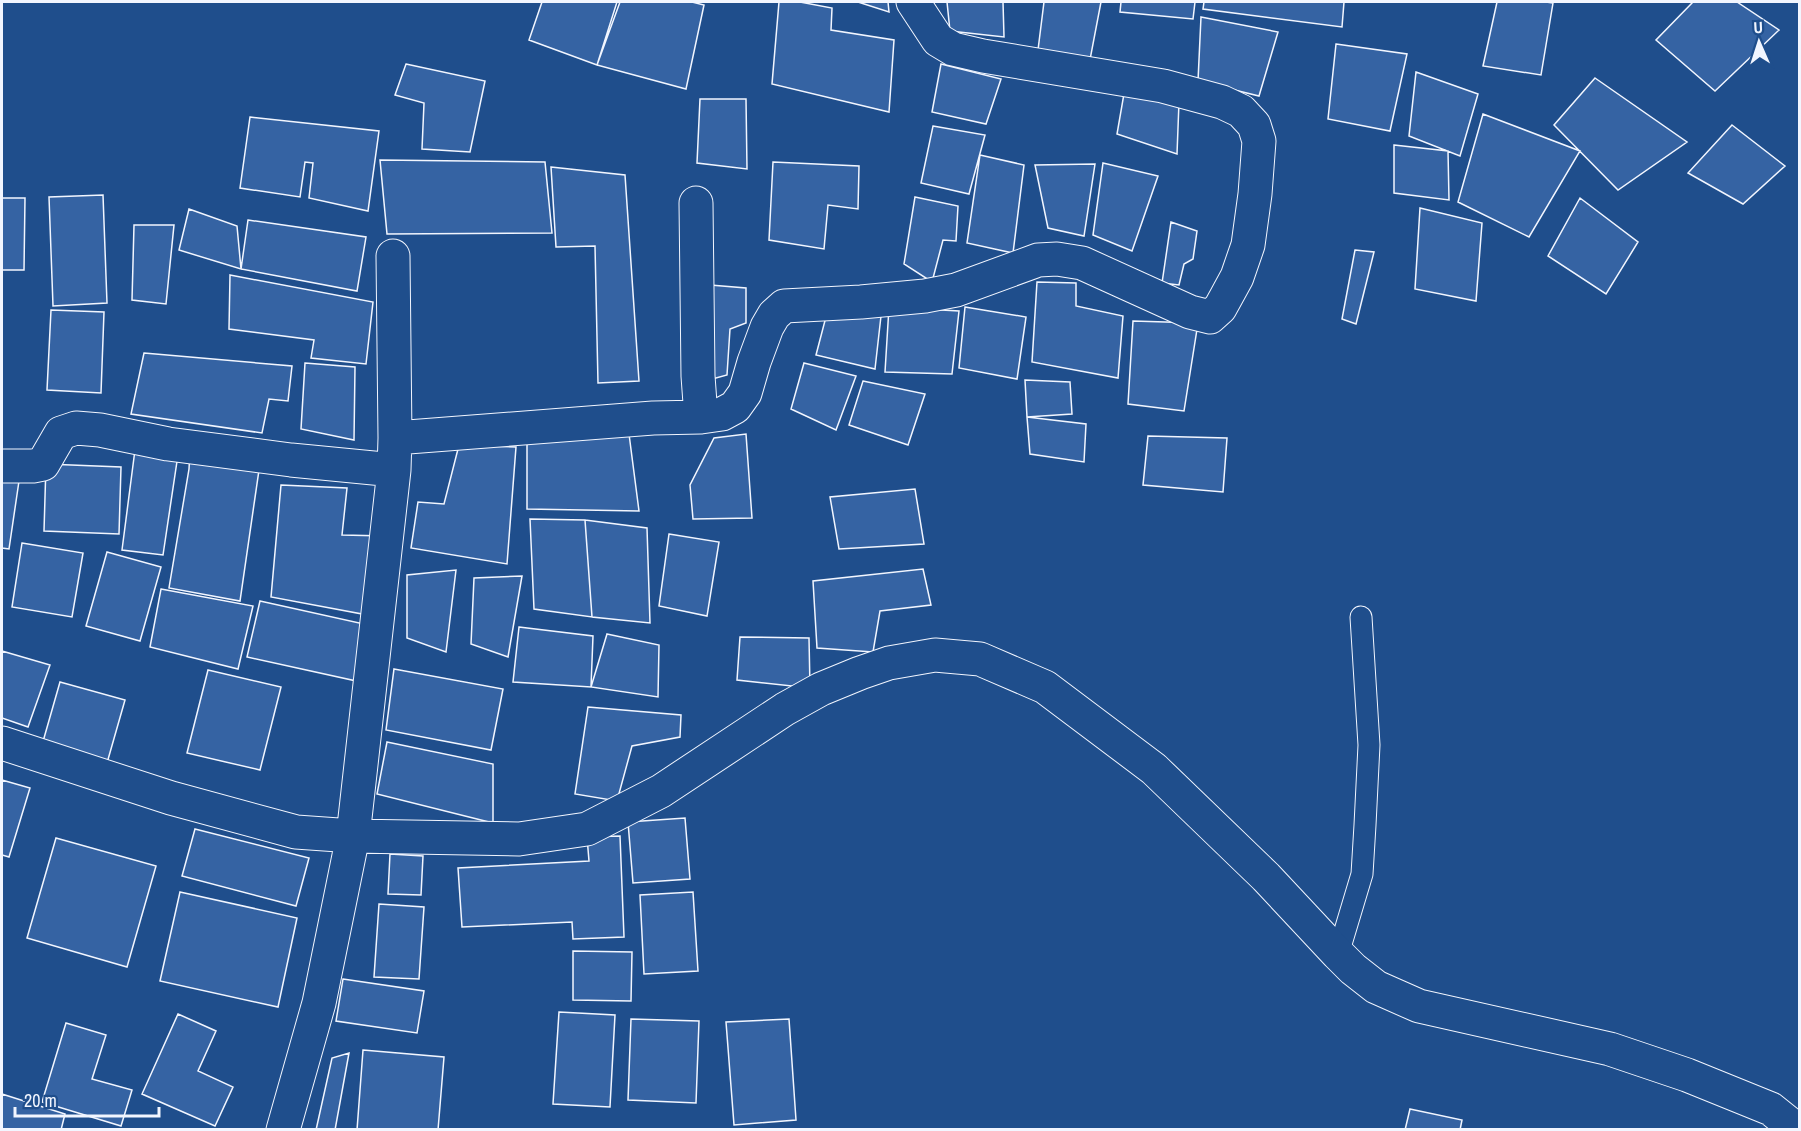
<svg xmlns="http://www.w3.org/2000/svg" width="1801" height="1131" font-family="'Archivo Narrow',sans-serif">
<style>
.building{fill:#3563a3;stroke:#f2f6ff;stroke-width:1.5}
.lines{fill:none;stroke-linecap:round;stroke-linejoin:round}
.service-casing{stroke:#f2f6ff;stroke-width:23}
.minor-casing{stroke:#f2f6ff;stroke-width:35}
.service{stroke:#1f4e8c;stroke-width:21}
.minor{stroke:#1f4e8c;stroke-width:33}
</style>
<rect width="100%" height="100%" fill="#1f4e8c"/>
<!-- building -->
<path class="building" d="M542,2H617L597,65L529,40Z
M620,2H692L704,5L686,89L597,65Z
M779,2H800L832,8L831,30L894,40L889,112L772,84Z
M858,2H888L889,12Z
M947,2H1003L1004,37L950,31Z
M1044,2H1101L1089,65L1037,58Z
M1121,2H1195L1193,19L1120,12Z
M1204,2H1344L1342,27L1203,9Z
M1497,2H1546L1553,3L1541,75L1483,66Z
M1693,2H1737L1779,30L1715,91L1656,40Z
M1201,17L1278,32L1259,96L1198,81Z
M1336,44L1407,54L1390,131L1328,119Z
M406,64L485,81L470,152L422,149L424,103L395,95Z
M941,64L1001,79L986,124L932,112Z
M1416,72L1478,94L1460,156L1409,136Z
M1595,78L1687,142L1618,190L1554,125Z
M1126,82L1179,102L1177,154L1117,134Z
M700,99H746L747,169L697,163Z
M1483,114L1580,151L1529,237L1458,202Z
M250,117L379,131L368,211L309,198L313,163L305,162L300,197L240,188Z
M1732,125L1785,166L1743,204L1688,173Z
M933,126L985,135L969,194L921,183Z
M1394,145L1448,151L1449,200L1394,193Z
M980,155L1024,165L1013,253L967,243Z
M380,160L545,162L552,233L387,234Z
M773,162L859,166L858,209L828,205L824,249L769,240Z
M1103,163L1158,176L1132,251L1093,235Z
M1095,164L1084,236L1048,228L1035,165Z
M551,167L625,175L639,381L598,383L595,246L556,247Z
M103,195L107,303L53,306L49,197Z
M915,197L958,206L956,241L943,240L932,282L904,264Z
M2,198H25L24,270H2Z
M1580,198L1638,242L1606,294L1548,256Z
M1420,208L1482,223L1476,301L1415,289Z
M189,209L237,226L241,269L179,250Z
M248,220L366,237L357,291L241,269Z
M1171,222L1197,231L1193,259L1184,264L1179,285L1162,283Z
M134,225H174L166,304L132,300Z
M1355,250L1374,252L1356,324L1342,319Z
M230,275L373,302L366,364L311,358L314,340L229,329Z
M1037,282L1076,283V306L1123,316L1118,378L1032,362Z
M710,285L746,288V323L730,329L727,375L705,381Z
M889,307L959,311L952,374L885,372Z
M965,307L1026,317L1017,379L959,368Z
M828,309L881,316L875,369L816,355Z
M51,310L104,312L101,393L47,390Z
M1133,321L1198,323L1184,411L1128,404Z
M144,353L292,366L288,401L269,399L262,433L131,414Z
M305,363L355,367L354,440L301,429Z
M804,363L856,376L836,430L791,409Z
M1025,380L1070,382L1072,414L1027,417Z
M863,381L925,394L908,445L849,425Z
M1027,417L1086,424L1084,462L1030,454Z
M629,434L639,511L527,509V442Z
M746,434L752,518L693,519L690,485L714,438Z
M1148,436L1227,438L1223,492L1143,485Z
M136,442L179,448L163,555L122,550Z
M459,445L516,447L507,564L411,548L418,502L444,504Z
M190,451L260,463L240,601L169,588L189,469Z
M46,464L121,467L119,534L44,531Z
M2,479L19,481L9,549L2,548Z
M281,485L347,488L342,535L386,536L373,616L271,597Z
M915,489L924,544L839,549L830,497Z
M530,519L585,520L592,617L534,609Z
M585,520L647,528L650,623L592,617Z
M669,534L719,542L707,616L659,606Z
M22,543L83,553L72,617L12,607Z
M107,552L161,567L140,641L86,626Z
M923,569L931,605L880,611L873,652L817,648L813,581Z
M456,570L446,652L407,638V575Z
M522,576L508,657L471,644L474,578Z
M161,589L253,606L238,669L150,647Z
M260,601L373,626L361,682L247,657Z
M519,627L593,636L591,687L513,682Z
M607,634L659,645L658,697L591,687Z
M740,637L809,638L810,688L737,680Z
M2,651L50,665L28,727L2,718Z
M394,669L503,689L491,750L386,730Z
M208,670L281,687L260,770L187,753Z
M60,682L125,700L107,763L42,745Z
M588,707L681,715L680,737L632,746L617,801L575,794Z
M387,742L493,764V823L377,794Z
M2,780L30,788L9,857L2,855Z
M685,818L690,879L633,883L628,822Z
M195,829L309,858L296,906L182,876Z
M620,836L624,937L573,939L572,922L462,927L458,868L589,861L587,837Z
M56,838L156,866L127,967L27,938Z
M390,854L423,856L421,895L388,894Z
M180,892L297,918L278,1007L160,981Z
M693,892L698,971L644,974L640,895Z
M379,904L424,907L419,979L374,977Z
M573,951L632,952L631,1001L573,1000Z
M343,979L424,991L417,1033L336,1021Z
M559,1012L615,1015L610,1107L553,1104Z
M178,1014L216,1031L198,1071L233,1087L215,1126L142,1094Z
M631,1019L699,1021L696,1103L628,1100Z
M789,1019L796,1120L734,1125L726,1022Z
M66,1023L106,1035L92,1079L132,1090L121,1126L42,1102Z
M363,1050L444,1057L438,1130H357Z
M349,1053L335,1130H316L332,1058Z
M2,1094L65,1114L61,1130H2Z
M1410,1109L1462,1120L1460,1130H1405Z"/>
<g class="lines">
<!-- service casing -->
<g class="service-casing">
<path id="service" d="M1338,954L1362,874L1365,825L1369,745L1361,617"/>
</g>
<!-- minor casing -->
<g class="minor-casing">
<path id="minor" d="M701,417L722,414L735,407L745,393L754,362L767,327L774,315L784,306L861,302L925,296L956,290L1038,260L1057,259L1082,263L1190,312L1210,317L1220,308L1225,299L1237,277L1248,245L1255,194L1259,141L1254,125L1241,111L1222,102L1163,86L983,56L953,49L938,40L913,2
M395,438L653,418L701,417L698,376L696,203
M2,466H33L43,464L61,433L76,428L100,430L168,444L291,460L394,470
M2,743L171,798L296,832L353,836L519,839L587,829L661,791L785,709L821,689L860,673L889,663L935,655L980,659L1045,687L1154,769L1266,877L1338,954L1353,969L1376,987L1419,1006L1610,1049L1687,1075L1771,1109L1797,1130
M283,1130L319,1003L353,836L394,470L395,438L393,256"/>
</g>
<!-- service -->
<use href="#service" class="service"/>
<!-- minor -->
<use href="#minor" class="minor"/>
</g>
<!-- border -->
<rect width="1801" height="1131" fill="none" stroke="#f2f6ff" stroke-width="6"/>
<!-- north arrow -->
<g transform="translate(1759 42) rotate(357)" stroke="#1f4e8c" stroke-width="4.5" paint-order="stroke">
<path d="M0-4.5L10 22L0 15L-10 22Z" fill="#f2f6ff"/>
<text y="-9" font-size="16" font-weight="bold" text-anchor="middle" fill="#f2f6ff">U</text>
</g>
<!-- scale -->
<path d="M15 1107v9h144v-9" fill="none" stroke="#f2f6ff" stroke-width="3"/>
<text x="24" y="1107" font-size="18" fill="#f2f6ff" stroke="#1f4e8c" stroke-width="4.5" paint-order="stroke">20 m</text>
</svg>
